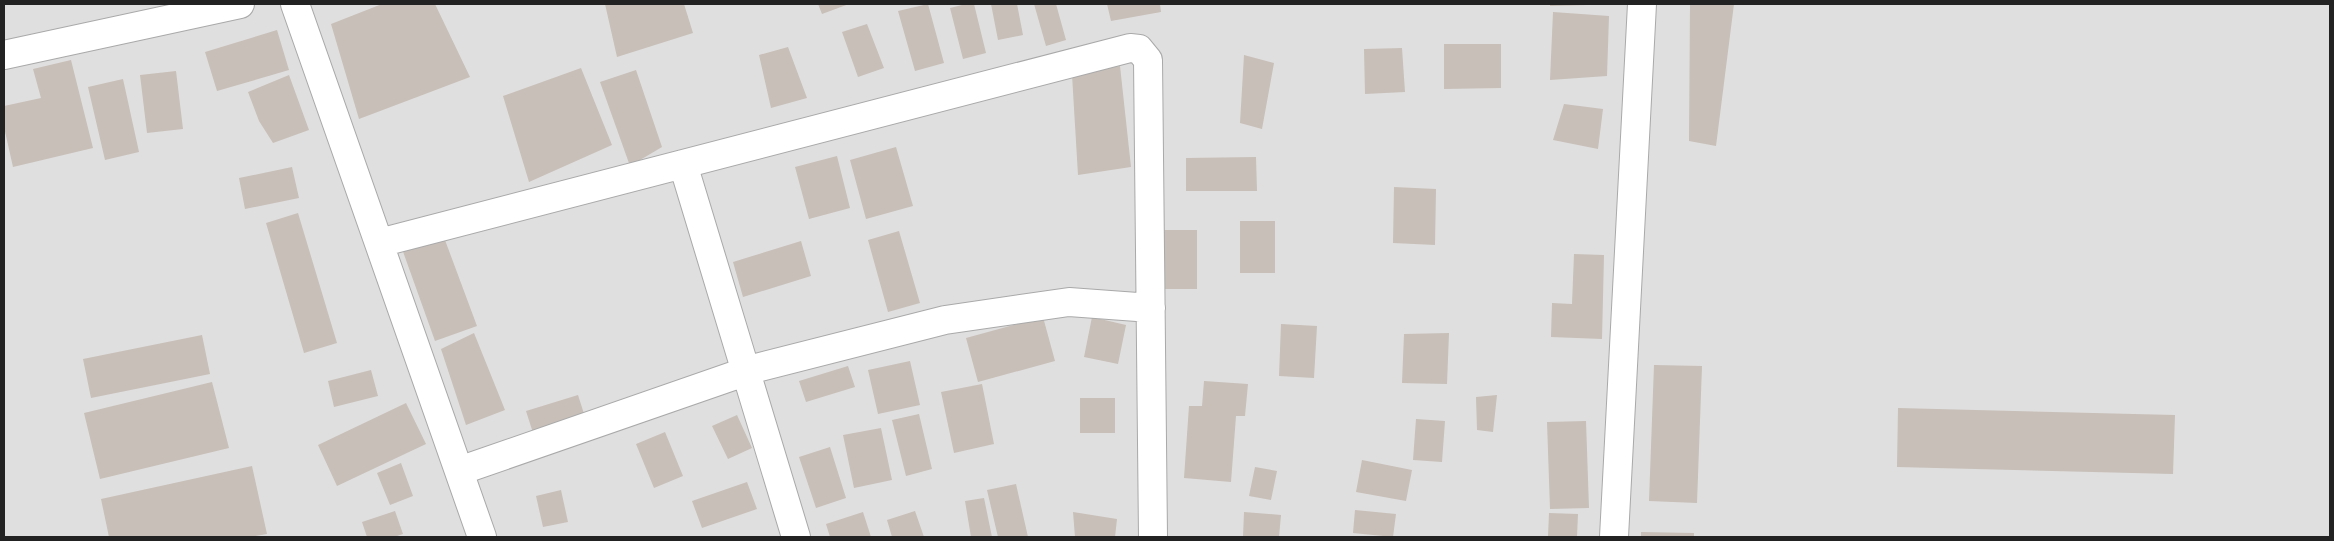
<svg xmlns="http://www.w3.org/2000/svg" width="2334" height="541" font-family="'Fira Sans Condensed',sans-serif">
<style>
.residential{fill:#e0dfdf}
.building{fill:#c7bfb8}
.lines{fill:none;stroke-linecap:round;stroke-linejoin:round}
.minor-casing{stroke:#a9a9a9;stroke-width:30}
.minor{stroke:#fff;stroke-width:28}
</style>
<rect width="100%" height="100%" fill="#f2efe9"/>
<!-- residential -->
<path class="residential" d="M4,4H2330V537H4Z"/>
<!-- building -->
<path class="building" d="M382,4H435L470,77L359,119L331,24Z
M605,4H684L693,33L617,57Z
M818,4H849L822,14Z
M928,4L944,63L915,71L898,11Z
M966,4H974L986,53L963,59L950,8Z
M991,4H1017L1023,35L998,40Z
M1034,4H1056L1066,40L1046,46Z
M1107,4H1160L1161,12L1111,21Z
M1550,4H1587V5L1550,6Z
M1690,4H1734L1716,146L1689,141Z
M1553,12L1609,16L1607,76L1550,80Z
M867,24L884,68L858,77L842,32Z
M277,30L289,70L217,91L205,52Z
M1444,44H1501V88L1444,89Z
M788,47L807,98L771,108L759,55Z
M1402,48L1405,92L1365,94L1364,49Z
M1244,55L1274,63L1262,129L1240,123Z
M71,60L93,148L13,167L4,127V106L41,98L33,69Z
M1120,66L1131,167L1078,175L1072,75Z
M581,68L612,145L529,182L503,96Z
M636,70L662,147L630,166L600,82Z
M176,71L183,129L147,133L140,75Z
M289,75L309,130L273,143L259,121L248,92Z
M123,79L139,152L105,160L88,87Z
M1564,104L1603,109L1598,149L1553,140Z
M896,147L913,206L866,219L850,160Z
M837,156L850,208L809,219L795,167Z
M1256,157L1257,191H1186V158Z
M292,167L299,198L245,209L239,178Z
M1394,187L1436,189L1435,245L1393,243Z
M298,213L337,343L304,353L266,223Z
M1240,221H1275V273H1240Z
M1160,230H1197V289H1160Z
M899,231L920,303L888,312L868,240Z
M442,232L477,326L435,341L401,246Z
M801,241L811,276L743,297L733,262Z
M1574,254L1604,255L1602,339L1551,337L1552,303L1572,304Z
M1043,317L1055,361L978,382L966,338Z
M1092,317L1126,325L1118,364L1084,357Z
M1281,324L1317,326L1314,378L1279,376Z
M474,333L505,410L466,425L441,349Z
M1449,333L1447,384L1402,383L1404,334Z
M202,335L210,374L91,398L83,359Z
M910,361L920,405L878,414L868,370Z
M1654,365L1702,366L1697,503L1649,501Z
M848,366L855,387L806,402L799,381Z
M371,370L378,396L334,407L328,381Z
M1204,381L1248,384L1245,416H1236L1231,482L1184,478L1189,406H1202Z
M212,382L229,448L100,479L84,413Z
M982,384L994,444L954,453L941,392Z
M578,395L586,420L534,436L526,411Z
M1497,395L1493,432L1477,430L1476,397Z
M1080,398H1115V433H1080Z
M406,403L426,444L337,486L318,445Z
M1898,408L2175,415L2173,474L1897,467Z
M919,414L932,469L906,476L892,420Z
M737,415L752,448L728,459L712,426Z
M1416,419L1445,421L1442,462L1413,460Z
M1586,421L1589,508L1550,509L1547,422Z
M881,428L892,480L854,488L843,435Z
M665,432L683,476L654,488L636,444Z
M830,447L846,498L816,508L799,457Z
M1362,460L1412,470L1406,501L1356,492Z
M401,463L413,496L390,505L377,473Z
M252,466L267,534L250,537H109L101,499Z
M1255,467L1277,471L1271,500L1249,496Z
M747,482L757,509L702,528L692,501Z
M1016,484L1028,537H998L987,490Z
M561,490L568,522L543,527L536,496Z
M984,498L992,537H971L965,501Z
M1355,510L1396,514L1393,537L1353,533Z
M395,511L403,534L394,537H367L362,522Z
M915,511L924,537H892L887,520Z
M863,512L871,537H830L826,524Z
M1073,512L1117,519L1115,537H1075Z
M1244,512L1281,515L1279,537H1243Z
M1549,513L1578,514L1577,537H1548Z
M1641,532L1694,533V537H1641Z"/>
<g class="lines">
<!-- minor casing -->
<g class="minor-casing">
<path id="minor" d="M295,4L482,537
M4,55L240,4
M683,164L796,537
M379,243L1130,48L1139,49L1148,60L1153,537
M459,471L756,368L945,320L1069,302L1151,308
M1614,537L1642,4"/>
</g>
<!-- minor -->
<use href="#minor" class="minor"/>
</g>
<!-- border -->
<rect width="2334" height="541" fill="none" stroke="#222222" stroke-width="10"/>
</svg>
